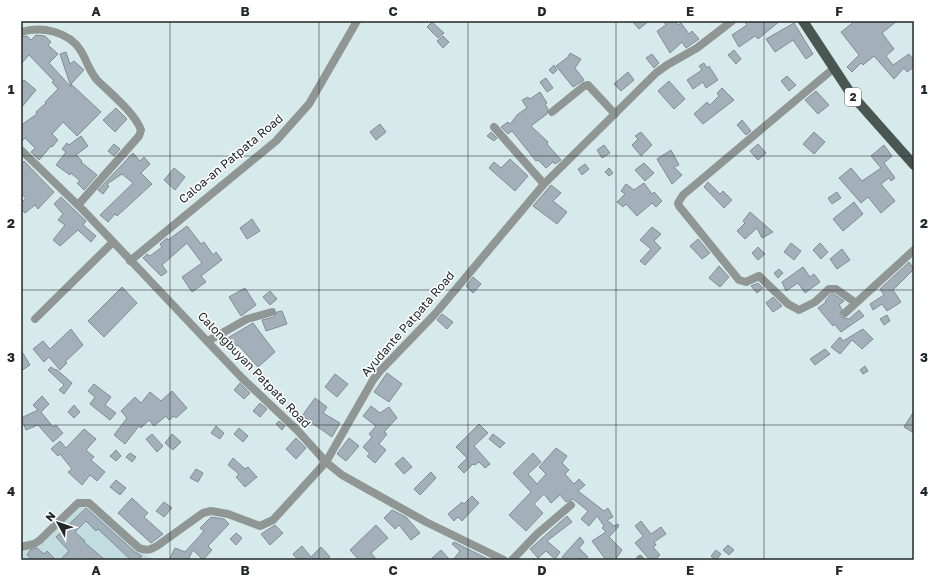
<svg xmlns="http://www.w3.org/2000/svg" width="935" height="581" font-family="'Golos Text',sans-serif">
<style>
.built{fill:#c2dddf}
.building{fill:#a3b0b9;stroke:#808d96}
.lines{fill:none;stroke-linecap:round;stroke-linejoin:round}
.minor{stroke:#8f9694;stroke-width:8}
.major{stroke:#4a5652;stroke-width:10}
.grid{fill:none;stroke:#212829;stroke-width:1;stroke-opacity:0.55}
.labels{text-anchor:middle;stroke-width:3;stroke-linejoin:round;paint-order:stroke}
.shield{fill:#fff;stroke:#646869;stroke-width:1}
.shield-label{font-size:11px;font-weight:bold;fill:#212829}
.street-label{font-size:12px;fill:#212829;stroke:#fff}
.neatline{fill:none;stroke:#212829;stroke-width:1.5}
.grid-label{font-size:13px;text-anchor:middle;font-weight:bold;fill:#212829}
</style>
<rect width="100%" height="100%" fill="#d7eaeb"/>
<!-- built -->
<path class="built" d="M86,504L90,505L143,554L154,560H26L21,555L29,547L39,544L49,537L78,508Z"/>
<!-- building -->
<path class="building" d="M632,21H649L639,29Z
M663,21H675L678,25L681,23L689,34L692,31L699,39L686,48L682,42L670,53L657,31L666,25Z
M744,21H780L758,39L755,36L739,47L732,35L747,25Z
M855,21H897L882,33L894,49L886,56L893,65L909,54L914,61V67L907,72L904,68L894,79L874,56L863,65L861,63L852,72L847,67L859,55L841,32Z
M432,22L444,33L438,38L427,27Z
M794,23L813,54L806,59L793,40L775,52L766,39Z
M36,35L45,36L51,42L48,45L58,54L49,63L71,87L60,54L66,52L70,64L74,61L84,70L71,84L101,112L77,136L63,122L52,134L58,140L52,147L51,146L39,160L31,152L35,148L25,138L21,142V125L37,114L36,112L46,103L45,102L58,89L52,82L54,81L29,55L21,64V37L27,36L31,40Z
M443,36L449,42L443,48L437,41Z
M734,50L741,59L736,64L728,55Z
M570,53L581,59L575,68L584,80L573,87L556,66L568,57Z
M652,54L659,63L654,68L646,58Z
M704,63L707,68L709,66L718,80L706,88L703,82L693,89L687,80L702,70L699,66Z
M554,65L557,70L553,74L549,70Z
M628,72L634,80L621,91L614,84Z
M787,76L796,85L789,91L781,81Z
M546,78L553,88L547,92L540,82Z
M24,80L36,90L21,108V84Z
M669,81L685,99L674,109L658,91Z
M722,88L734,100L703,124L694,114L707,102L710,105L719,96L717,93Z
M816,91L829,105L818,114L805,100Z
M540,92L547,103L545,104L548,109L547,114L531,126L548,142L547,144L561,160L555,164L553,162L546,168L538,160L536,161L512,131L508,134L501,127L508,122L510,124L518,114L527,108L522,100L528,97L530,99Z
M116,108L127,119L115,132L103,120Z
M742,120L751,131L746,135L737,125Z
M380,124L386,132L376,140L370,132Z
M491,132L497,138L494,141L487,136Z
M641,132L652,145L641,156L632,145L638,139L635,136Z
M814,132L825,142L814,154L803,144Z
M81,136L88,146L76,155L82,161L81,162L97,175L84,190L77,183L80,181L71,173L70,175L56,165L66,152L62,149L67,143L69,145Z
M114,144L120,149L114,156L108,151Z
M758,144L766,153L758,160L750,151Z
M604,145L610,153L602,158L597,150Z
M884,145L892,156L884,163L895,178L891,181L889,178L881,184L895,201L881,213L868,197L861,203L839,178L851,168L862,181L881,168L871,156Z
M671,150L679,165L674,167L682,175L672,184L657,159Z
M133,153L140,161L144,157L150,164L141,173L152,184L117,216L115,214L108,222L100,215L133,183L122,174L107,184L109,186L103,194L98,190Z
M510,159L528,176L515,191L489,168L494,162L501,168Z
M24,161L54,192L38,209L35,205L25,213L21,209V203L26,198L21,194V165Z
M644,163L654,173L645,181L635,170Z
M585,164L589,169L582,175L578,169Z
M174,168L185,177L175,190L164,180Z
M609,168L613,173L609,176L605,172Z
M708,182L720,194L723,191L732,200L724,208L704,187Z
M644,183L652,194L654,192L662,201L656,207L652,203L637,216L626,204L623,207L617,202L625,194L621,191L626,184L634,190Z
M551,185L561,193L553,201L567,212L557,224L533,206Z
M837,192L841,198L832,204L828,198Z
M61,197L86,221L83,225L96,236L91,242L78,230L60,246L53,240L65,225L58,220L63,214L54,204Z
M854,202L863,214L843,231L833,219Z
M750,212L773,232L762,238L757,228L745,239L737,231L745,223L743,221Z
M252,219L260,231L247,239L240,228Z
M187,226L201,244L204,242L213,255L216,252L222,260L201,276L206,282L192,292L182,277L202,263L187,243L162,265L167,272L161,276L143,258L147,254L150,256L162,247L160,244L167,238L168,240Z
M652,227L661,234L654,241L661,248L645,265L640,261L651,249L640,240Z
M698,239L710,253L702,259L690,246Z
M791,243L801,251L794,260L784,252Z
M820,243L828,252L821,259L813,250Z
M758,247L765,254L758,260L752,253Z
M842,249L850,260L837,269L830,259Z
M909,262L914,269L893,290L901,302L887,311L882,304L873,310L870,304L884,295L880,289Z
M719,266L729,277L720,287L709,278Z
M803,267L810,277L814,274L820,282L805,293L798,283L786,291L782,282Z
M779,269L783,273L778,278L774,273Z
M473,277L481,284L473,293L466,286Z
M758,283L763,288L757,293L751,286Z
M122,287L137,303L104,337L88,321Z
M245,288L256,305L241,316L229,297Z
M270,291L277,299L270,305L263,297Z
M831,294H834L844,301L839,305L842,309L840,314L841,317L849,319L859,310L864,316L841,332L834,324L833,326L818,308L826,302L825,301Z
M773,297L782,306L773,312L766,303Z
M282,311L287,324L266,331L262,320L274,317L277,312Z
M442,314L453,322L447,329L437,320Z
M887,315L890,321L884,325L880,319Z
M253,323L275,352L258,367L238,345L232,352L221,342Z
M71,329L83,345L65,362L67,363L60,370L49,357L44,362L33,349L43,341L50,349Z
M863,329L873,339L862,349L852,340L840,354L831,347L840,337L843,341Z
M825,349L830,354L815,365L810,359Z
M21,350L30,365L21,371Z
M865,366L868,371L863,374L860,370Z
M51,367L55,370L56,369L72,383L64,394L59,390L64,385L48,370Z
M387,373L402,384L389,402L374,392Z
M335,374L348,384L337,397L325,387Z
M240,383L250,393L244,399L234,390Z
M94,384L111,397L105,405L116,413L110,420L90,404L95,397L88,391Z
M172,391L187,408L176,418L174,416L169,420L166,416L154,426L149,420L141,428L139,426L125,444L114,435L127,418L121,411L135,397L141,403L150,392L161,401Z
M42,396L49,404L41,412L53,427L56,425L63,433L53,442L38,425L26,430L21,418L38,410L33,405Z
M315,398L327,407L323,413L340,423L332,437L302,416Z
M260,403L267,409L260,417L253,411Z
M74,405L80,412L74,418L68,412Z
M371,406L380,413L389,407L397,418L384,432L387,434L379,444L386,450L375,463L367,456L370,454L363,447L372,437L369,434L376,426L363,416Z
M914,411V433L904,427Z
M279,421L285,426L282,430L276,424Z
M479,424L488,433L474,446L490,464L485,468L479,462L475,465L473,464L464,473L458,467L467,458L456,447Z
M216,426L224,433L220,439L211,433Z
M239,428L248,436L243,442L234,434Z
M84,429L96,439L86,450L94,457L91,460L105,472L97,481L90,475L82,485L68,472L72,469L60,454L58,456L51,449L60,441L66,448Z
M152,434L163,446L157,452L146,439Z
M172,434L181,442L173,450L165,443Z
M493,434L505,443L500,448L489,439Z
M296,438L306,448L296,459L286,449Z
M349,438L359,446L346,461L337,454Z
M556,448L567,456L562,463L569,470L565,474L574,484L579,479L585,485L578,491L604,511L608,508L613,517L607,520L614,526L618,524L619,526L609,537L622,550L615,560H606L592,541L606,532L602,528L604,526L597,516L589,526L581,519L588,511L573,499L566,502L560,495L551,503L544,494L534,504L543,513L526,531L509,515L531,492L513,473L533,453L541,462L528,474L537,484L546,474L539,467Z
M116,450L121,456L116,461L110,456Z
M130,453L136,457L132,462L126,457Z
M403,457L412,467L404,474L395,464Z
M233,458L245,469L248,467L257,477L245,487L236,477L239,474L228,465Z
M196,469L203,473L198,482L190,478Z
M431,472L436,478L420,495L414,489Z
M116,480L126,488L120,495L110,487Z
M472,496L479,503L462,521L458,517L454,521L448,514L462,502L464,504Z
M132,498L148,513L144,517L163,534L151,543L118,513Z
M164,502L172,508L164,517L156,511Z
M86,508L135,552L142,556L138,560H131L98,529L96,531L86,521L75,532L85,541L84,542L105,560H60L69,551L56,537Z
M392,510L406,517L420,533L411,540L399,525L395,529L384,518Z
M567,516L572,522L547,541L560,552L555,559L546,551L538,558L530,549Z
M211,517L224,519L229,524L208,546L212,550L203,560L193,550L188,560H169L175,548L185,552L204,531L200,528Z
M641,521L651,534L661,527L666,534L654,542L656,545L653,547L660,555L655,560H650L635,543L643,536L635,526Z
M275,525L283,533L270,545L261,534Z
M376,525L388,538L371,553L377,560H359L350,550Z
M236,533L242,538L236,545L230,539Z
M580,537L584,542L579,548L588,557L585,560H566L562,557Z
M454,542L486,558L489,560H453L460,551L452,544Z
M728,545L734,550L729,555L723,550Z
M302,546L311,557L321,547L330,557L326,560H298L293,554Z
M37,548L44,554L47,551L56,560H33L27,555L30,550Z
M441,550L450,560H430Z
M716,550L721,554L716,560L711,556Z"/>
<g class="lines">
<!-- minor -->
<path class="minor" d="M21,32C41,26 69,31 81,51C87,61 89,71 97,80C110,93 135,113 141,130L139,136L78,205
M833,69L683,195L678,203L679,206L739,280L746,282L759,276L788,304L799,310L815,302L829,289H836L856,303
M552,112L584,86L588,85L615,114
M494,127L544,184
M21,150L83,210L242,378L298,431L326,462L342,475L426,522L504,560
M130,261L276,141L309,104L357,21
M845,313L914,250
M35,319L113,242
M208,341L247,319L272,312
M21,547L34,544L40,540L78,503H89L139,548C147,551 150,550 157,546L203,513L211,511L228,514L260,526L273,520L326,462L373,380L380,371L435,314L544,184L656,73L667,65L697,48L732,21
M512,560L537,534L571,505
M639,560L640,559"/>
<!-- major -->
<path class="major" d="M803,21L851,94L914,165"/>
</g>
<!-- grid -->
<path class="grid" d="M170,21V560M319,21V560M468,21V560M616,21V560M764,21V560M21,156H914M21,290H914M21,425H914"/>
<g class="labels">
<!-- shield labels -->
<rect class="shield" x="845" y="88" width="16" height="18" rx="3"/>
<g class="shield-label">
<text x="853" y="101">2</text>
</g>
<!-- street labels -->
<g class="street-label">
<text transform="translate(231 159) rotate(-40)" y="4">Caloa-an Patpata Road</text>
<text transform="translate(408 324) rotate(-49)" y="4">Ayudante Patpata Road</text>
<text transform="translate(254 370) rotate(46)" y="4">Calongbuyan Patpata Road</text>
</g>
</g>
<!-- border -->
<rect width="935" height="581" fill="none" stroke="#ffffff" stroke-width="44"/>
<!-- north arrow -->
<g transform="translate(58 523) rotate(310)" stroke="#ffffff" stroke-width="3" paint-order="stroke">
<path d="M0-3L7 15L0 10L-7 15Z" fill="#212829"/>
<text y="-6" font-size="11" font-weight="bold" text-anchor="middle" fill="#212829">N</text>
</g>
<rect x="22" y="22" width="891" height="537" class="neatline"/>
<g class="grid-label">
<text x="96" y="16">A</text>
<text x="245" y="16">B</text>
<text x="393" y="16">C</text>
<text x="542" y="16">D</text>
<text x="690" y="16">E</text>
<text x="839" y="16">F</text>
<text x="11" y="94">1</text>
<text x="924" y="94">1</text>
<text x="11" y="228">2</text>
<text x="924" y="228">2</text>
<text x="11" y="362">3</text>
<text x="924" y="362">3</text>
<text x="11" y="496">4</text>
<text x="924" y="496">4</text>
<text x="96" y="575">A</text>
<text x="245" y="575">B</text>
<text x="393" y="575">C</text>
<text x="542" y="575">D</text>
<text x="690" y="575">E</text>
<text x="839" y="575">F</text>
</g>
</svg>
